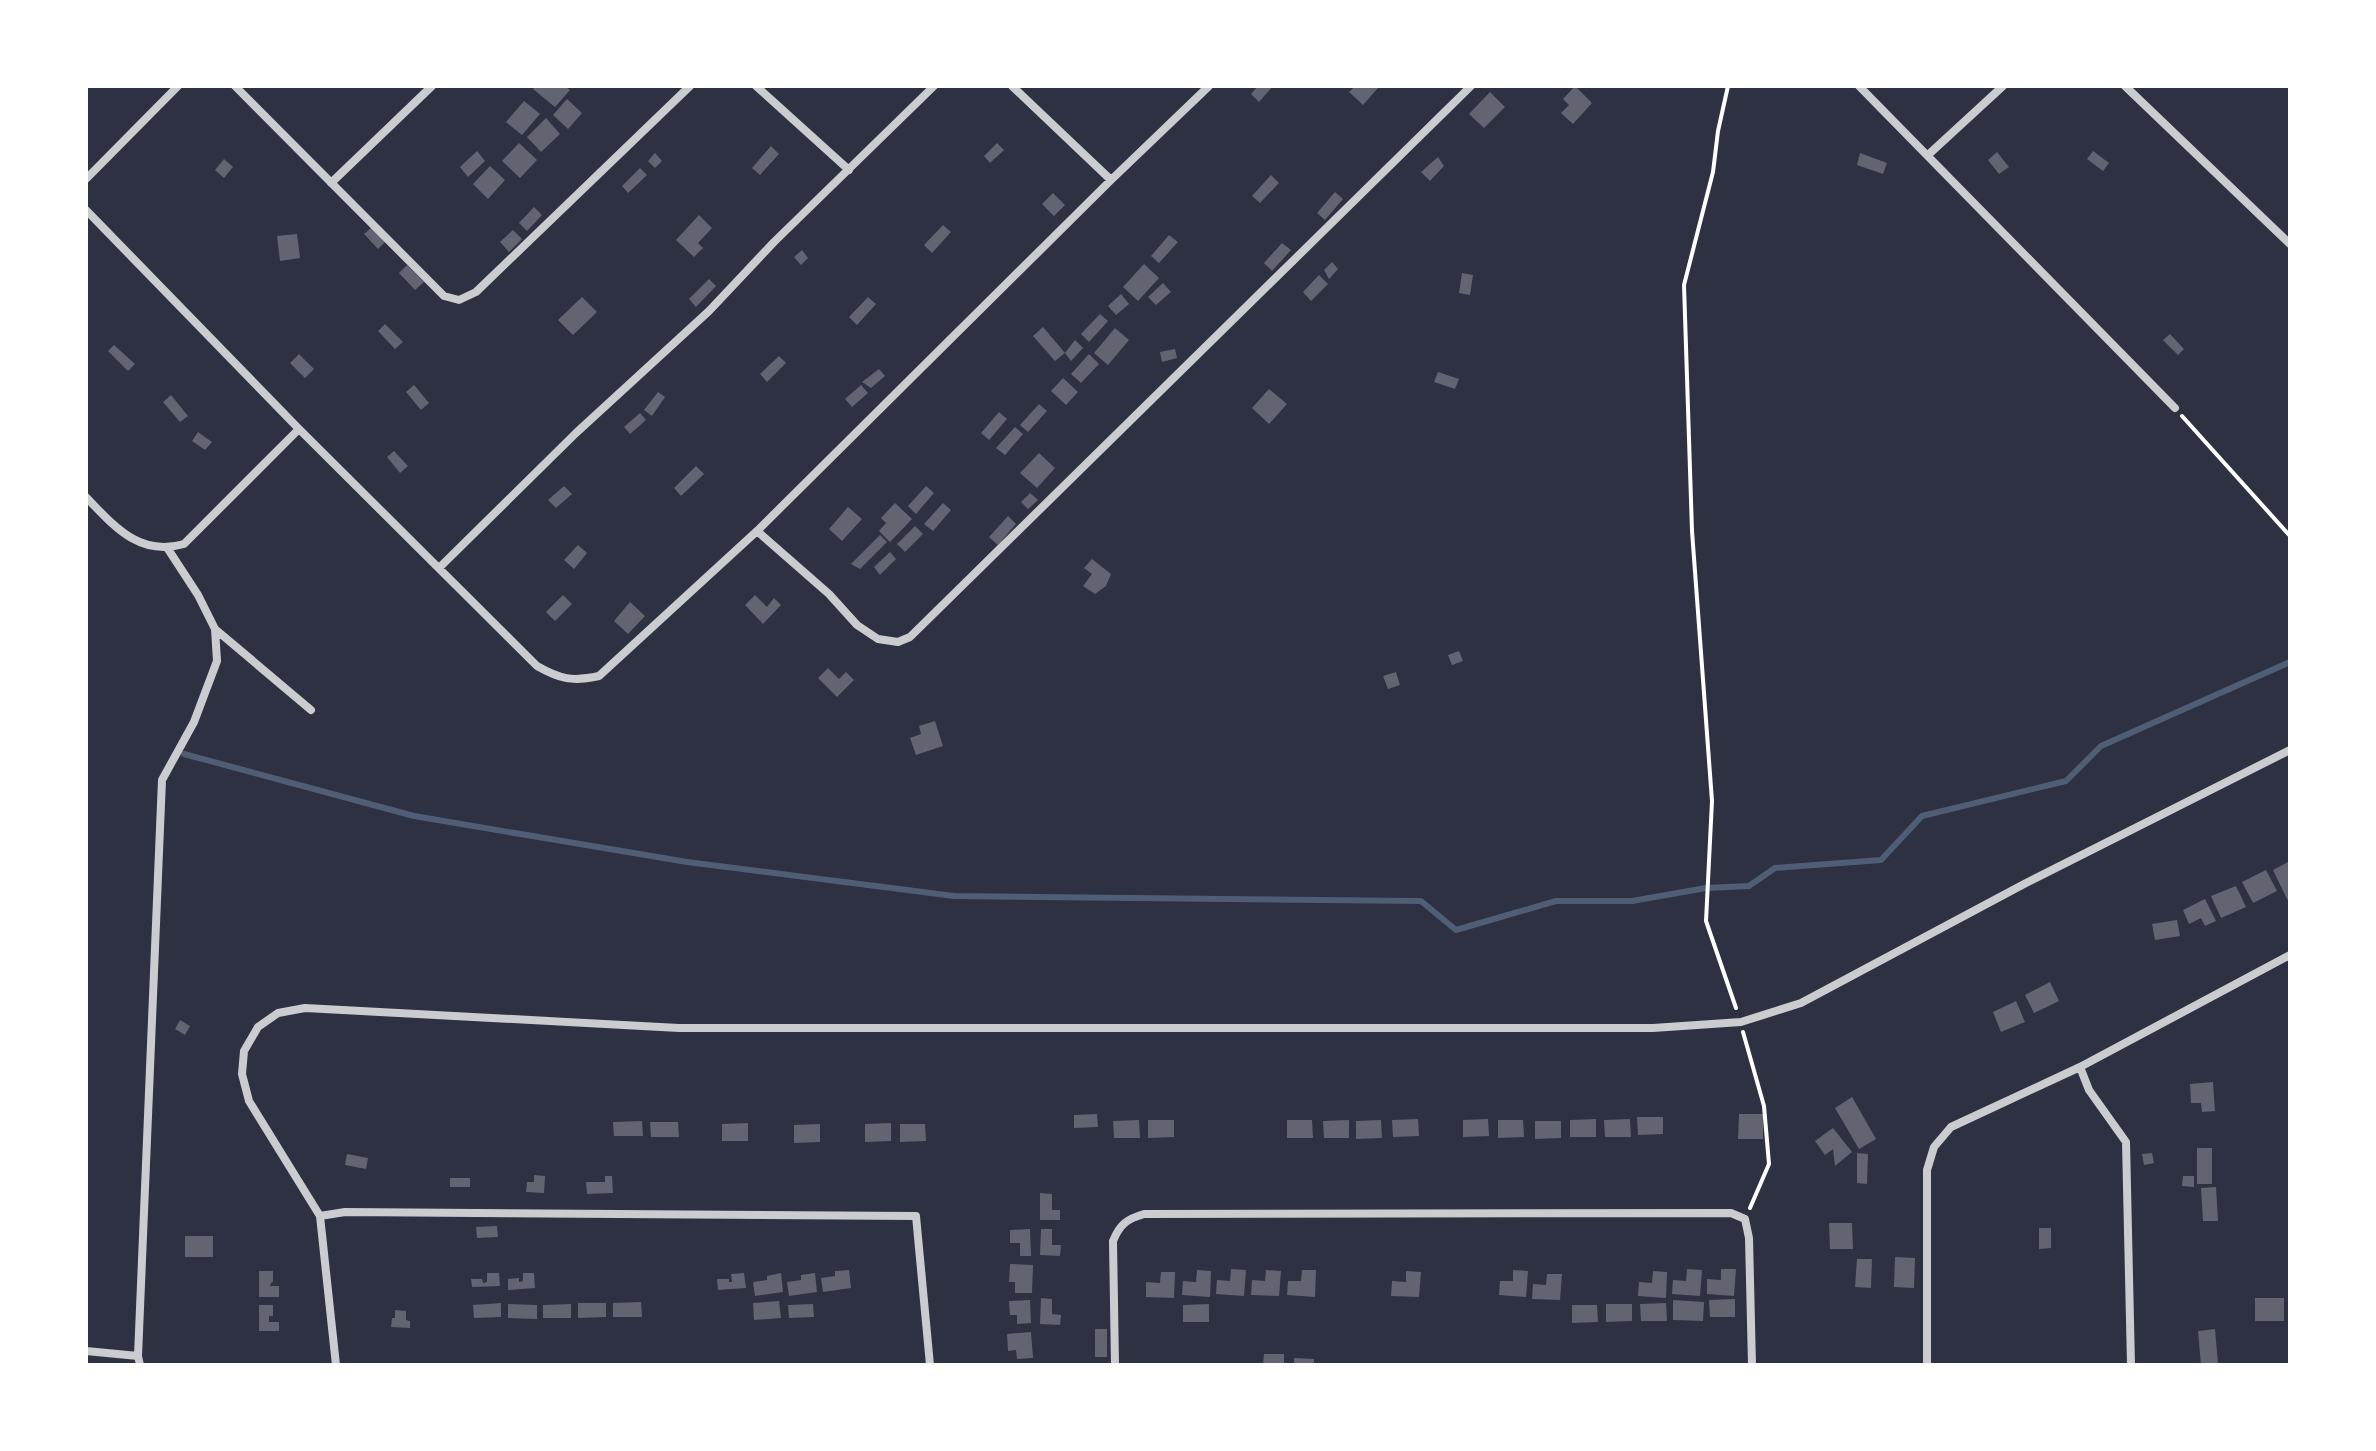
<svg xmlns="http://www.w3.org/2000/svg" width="2376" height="1451" font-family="Georgia,serif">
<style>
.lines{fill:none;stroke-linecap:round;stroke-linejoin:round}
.stream{stroke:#4f5d75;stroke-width:6}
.building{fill:#626471}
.path{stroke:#fff;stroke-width:4}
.minor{stroke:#caccd0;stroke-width:8}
</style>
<rect width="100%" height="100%" fill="#2d3142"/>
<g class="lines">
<!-- stream -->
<path class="stream" d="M184,754L414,816L687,862L954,896L1421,901L1456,930L1556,901H1632L1706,888L1749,886L1775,868L1881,860L1922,816L2066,781L2101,746L2290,662"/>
</g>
<!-- building -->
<path class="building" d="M536,86H565L570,90L555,107L533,89Z
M1258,86H1273L1259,102L1251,94Z
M1355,86H1375L1378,88L1363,105L1349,92Z
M1575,86L1592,103L1573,124L1561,113L1569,105L1563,99Z
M1490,92L1505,107L1484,128L1469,114Z
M567,99L582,113L568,129L553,115Z
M524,101L540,114L522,135L506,122Z
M546,118L560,134L541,152L527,137Z
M519,143L537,160L520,178L502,161Z
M997,143L1004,150L990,163L984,156Z
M771,146L779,154L760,175L752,168Z
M477,151L485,161L468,177L460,167Z
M2093,151L2109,163L2103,171L2087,159Z
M1997,152L2009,167L1999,174L1988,160Z
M655,153L662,161L655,168L648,161Z
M1860,153L1887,163L1883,174L1857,165Z
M1438,157L1444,166L1430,181L1421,172Z
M224,159L233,167L224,178L215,170Z
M490,166L505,180L488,199L473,184Z
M640,168L647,175L628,193L622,186Z
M1271,175L1279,183L1260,203L1252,196Z
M1335,192L1343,199L1325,220L1317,213Z
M1053,193L1065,205L1054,216L1042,204Z
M534,207L542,215L527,231L519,223Z
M699,215L712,228L698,243L703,248L694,257L676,240Z
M943,225L951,232L932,253L924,245Z
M372,227L386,241L378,249L364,234Z
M513,230L522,239L509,252L500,242Z
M297,234L300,258L280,261L277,236Z
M1169,235L1178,242L1159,263L1151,256Z
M1282,243L1291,250L1272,271L1264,263Z
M802,250L808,258L801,265L794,257Z
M1332,262L1338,269L1329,279L1324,270Z
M1144,264L1159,278L1138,301L1123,287Z
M407,265L424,282L415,290L399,273Z
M1462,273L1473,275L1470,295L1459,293Z
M1319,275L1328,284L1311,301L1303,292Z
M709,279L716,286L696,307L689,299Z
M1163,283L1171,292L1156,305L1148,297Z
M1121,294L1129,304L1116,315L1108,306Z
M582,297L597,312L573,335L558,320Z
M868,297L876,304L857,325L849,317Z
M1100,314L1108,321L1089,342L1081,334Z
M385,324L403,342L395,349L378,331Z
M1043,327L1065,353L1055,361L1033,336Z
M1115,328L1129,340L1108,365L1094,353Z
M2170,334L2184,349L2178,355L2163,340Z
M1075,340L1083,348L1071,361L1065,353Z
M114,345L135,364L128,371L108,351Z
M1175,349L1177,358L1162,362L1160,352Z
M299,354L314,369L305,378L290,363Z
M1089,354L1099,364L1081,383L1071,374Z
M779,356L786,363L767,382L760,374Z
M879,369L885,376L871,388L862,382Z
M1438,372L1459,379L1455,389L1434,382Z
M1063,378L1078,392L1066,405L1051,391Z
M414,385L429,403L421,410L406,392Z
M861,385L868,393L852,407L845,399Z
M1269,389L1287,404L1269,424L1252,408Z
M658,392L665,397L652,416L644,410Z
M171,395L188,416L180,422L163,402Z
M1039,404L1047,411L1028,432L1020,425Z
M999,412L1007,419L989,440L981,433Z
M640,413L646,420L630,434L624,427Z
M1015,427L1023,434L1005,455L996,448Z
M198,432L212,442L205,450L192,441Z
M394,451L408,466L400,473L387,457Z
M1039,453L1055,468L1037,488L1020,473Z
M696,466L704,474L681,496L674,488Z
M564,486L572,494L556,508L548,500Z
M926,486L934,493L916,514L908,506Z
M1030,493L1038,500L1028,509L1021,502Z
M895,503L912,519L890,542L879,531L886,523L881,518Z
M943,503L951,510L933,531L924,524Z
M848,507L862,519L842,541L829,529Z
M1008,516L1016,524L998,545L989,537Z
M915,526L923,534L905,552L897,544Z
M880,535L887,542L860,569L851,564Z
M578,545L587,553L574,569L564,560Z
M890,552L896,559L880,575L874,567Z
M1092,559L1111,574L1106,586L1095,594L1083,586L1092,574L1084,568Z
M563,595L572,604L555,621L546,612Z
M755,595L767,607L774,598L781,605L763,624L745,605Z
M630,602L645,616L628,634L614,621Z
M1459,651L1463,661L1452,665L1448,655Z
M828,668L839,679L846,672L854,680L837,697L818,678Z
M1396,672L1400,685L1388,689L1383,676Z
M935,721L943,746L916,755L910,738L921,734L919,726Z
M2290,861V905L2273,870Z
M2266,870L2277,891L2253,903L2242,882Z
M2236,886L2246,907L2221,918L2211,896Z
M2205,899L2216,921L2205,926L2201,918L2189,924L2183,910Z
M2177,920L2180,936L2155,940L2152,924Z
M2050,982L2059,1001L2034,1013L2025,995Z
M2016,1001L2025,1022L2001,1032L1993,1012Z
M180,1020L190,1026L185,1035L175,1029Z
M2213,1082L2215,1111L2202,1112L2201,1103H2191L2190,1084Z
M1852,1097L1876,1139L1859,1149L1835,1108Z
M1097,1114L1098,1127L1074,1128V1115Z
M1739,1114H1763V1139H1738Z
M1637,1117H1663V1134L1638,1135Z
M1418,1119L1419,1136L1393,1137L1392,1120Z
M1488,1119L1489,1136L1463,1137V1120Z
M1596,1119V1137H1570V1120Z
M1630,1119L1631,1137H1605L1604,1120Z
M1139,1120L1140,1138H1114L1113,1121Z
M1148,1120H1174V1137L1148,1138Z
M1287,1120H1312L1313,1138H1287Z
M1349,1120V1138H1324L1323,1121Z
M1381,1120L1382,1138L1356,1139V1121Z
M1498,1120H1523L1524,1137L1498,1138Z
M642,1121L643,1136H614L613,1122Z
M1535,1121H1561V1138L1535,1139Z
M650,1122H678L679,1137H651Z
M748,1123V1141H722V1124Z
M891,1123V1141L865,1142V1124Z
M820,1124V1142L794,1143V1125Z
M900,1124H925L926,1141L900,1142Z
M1833,1128L1852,1152L1835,1166L1833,1149L1825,1155L1815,1141Z
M2197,1148H2212V1184H2197Z
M1857,1153L1868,1154L1867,1184L1857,1183Z
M2152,1153L2154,1163L2144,1165L2142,1154Z
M347,1154L368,1158L366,1169L345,1165Z
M534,1175L545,1176L544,1193L526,1192L527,1182H534Z
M605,1176H612L613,1193L587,1194L586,1182H605Z
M2183,1176H2194V1187L2182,1186Z
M450,1178H470V1187H450Z
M2216,1187L2218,1221H2203L2201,1188Z
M1040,1193L1052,1194V1210H1060V1220H1040Z
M1829,1223H1852L1853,1249H1830Z
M497,1226L498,1237L477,1238L476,1227Z
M2039,1228H2051V1248L2039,1249Z
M1030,1229L1031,1256H1020V1243H1010V1230Z
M1041,1229H1052V1245H1061L1060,1256L1040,1255Z
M185,1236H213V1257H185Z
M1895,1257L1915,1258L1914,1288L1894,1287Z
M1857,1259H1872L1871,1288L1855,1287Z
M1010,1264L1033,1265L1032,1293H1015V1282H1009Z
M1231,1269L1246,1270L1244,1296L1216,1294L1217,1280L1230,1281Z
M1687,1269L1702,1270L1700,1296L1672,1294L1673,1280L1686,1281Z
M1721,1269H1736L1734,1296L1707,1294V1279L1721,1280Z
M849,1270L851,1288L823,1292L821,1278L835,1276V1271Z
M1197,1270L1211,1271L1210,1297L1182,1295L1183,1281L1196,1282Z
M1266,1270L1281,1271L1279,1296L1251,1295L1252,1280L1265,1281Z
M1302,1270H1316L1315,1297L1287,1295L1288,1281H1301Z
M1513,1270L1528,1271L1526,1297L1499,1295L1500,1281H1513Z
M259,1271H273V1282L271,1283L270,1286H279V1297H259Z
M1406,1271L1421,1272L1419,1297L1391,1296L1392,1281L1406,1282Z
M1653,1271L1667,1272L1666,1298L1638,1296L1639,1282L1652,1283Z
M1161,1272H1175L1174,1298L1146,1297V1282L1160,1283Z
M487,1273H499L500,1286L472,1287L471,1279H482L483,1283L487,1282Z
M523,1273H534L535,1288L508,1290V1279L519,1278V1282L523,1281Z
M744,1273L746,1288L718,1290L717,1279H729V1282H732L731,1274Z
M781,1273L783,1292L755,1296L753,1282L767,1280V1276Z
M815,1273L817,1292L789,1296L787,1282L801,1280V1275Z
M1547,1274H1562L1560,1300L1532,1299L1533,1284L1546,1285Z
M1041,1298L1052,1299V1314L1061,1315L1060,1325L1040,1324Z
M2255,1298H2284V1321H2255Z
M1735,1299V1317H1710L1709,1300Z
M1030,1300L1031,1323L1017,1324V1315H1010L1009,1301Z
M1673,1300L1704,1302L1703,1321L1673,1320Z
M779,1301L781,1318L754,1320L753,1303Z
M641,1302L642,1317H613V1303Z
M501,1303V1317L474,1318L473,1305Z
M578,1303H606V1317L578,1318Z
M1666,1303L1667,1321H1641L1640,1304Z
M508,1304L537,1305V1319L508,1318Z
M571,1304V1318H543V1305Z
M813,1304L814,1317L789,1318L788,1305Z
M1209,1304V1322H1183V1305Z
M1606,1304H1632V1321L1606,1322Z
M259,1305H273V1316H269V1322H279V1331H259Z
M1572,1305H1597L1598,1322L1572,1323Z
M395,1310L406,1311V1320L410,1321V1328L391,1327L392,1318H395Z
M1095,1329H1107V1357H1095Z
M2215,1329L2218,1364L2201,1365L2198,1331Z
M1031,1332L1033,1358L1017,1359L1016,1350L1008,1351L1007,1334Z
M1264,1354H1284V1365H1263Z
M1294,1358L1314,1359V1365H1294Z"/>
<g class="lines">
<!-- path -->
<path class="path" d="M1728,86L1718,131L1713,172L1684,285L1692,531L1712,801L1706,921L1736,1008
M2182,416L2290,536
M1743,1032L1764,1106L1769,1164L1750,1208"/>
<!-- minor -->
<path class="minor" d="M235,86L444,296L459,300L476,292L690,86
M756,86L849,170
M1012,86L1111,180
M1859,86L2175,408
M2125,86L2290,244
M1928,155L2003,86
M86,179L178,86
M331,183L432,86
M86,210L299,429L537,666C560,679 572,682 599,676L757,531L1111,180L1209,86
M86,497C114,526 139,557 184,544L299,429
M757,531L829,594L857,625L878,639L898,642L910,637L1471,86
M439,568L576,433L709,311L774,242L934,86
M215,629L311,710
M2080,1067L2089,1090L2126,1142L2131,1365
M320,1216L249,1101L242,1074L244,1051L258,1027L278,1013L305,1008L679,1028H1653L1741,1022L1801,1003L2026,883L2290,750
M86,1351L138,1356L140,1365
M138,1356L162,780L194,722L217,661L215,629L198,595L168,549
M336,1365L320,1216L345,1212L916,1216L930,1365
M1115,1365L1113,1241C1120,1224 1127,1219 1144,1214L1731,1213L1745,1219L1749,1238L1752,1365
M1927,1365V1170L1934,1147L1951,1127L2080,1067L2290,955"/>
</g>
<!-- border -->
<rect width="2376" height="1451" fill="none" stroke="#ffffff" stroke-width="176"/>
</svg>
